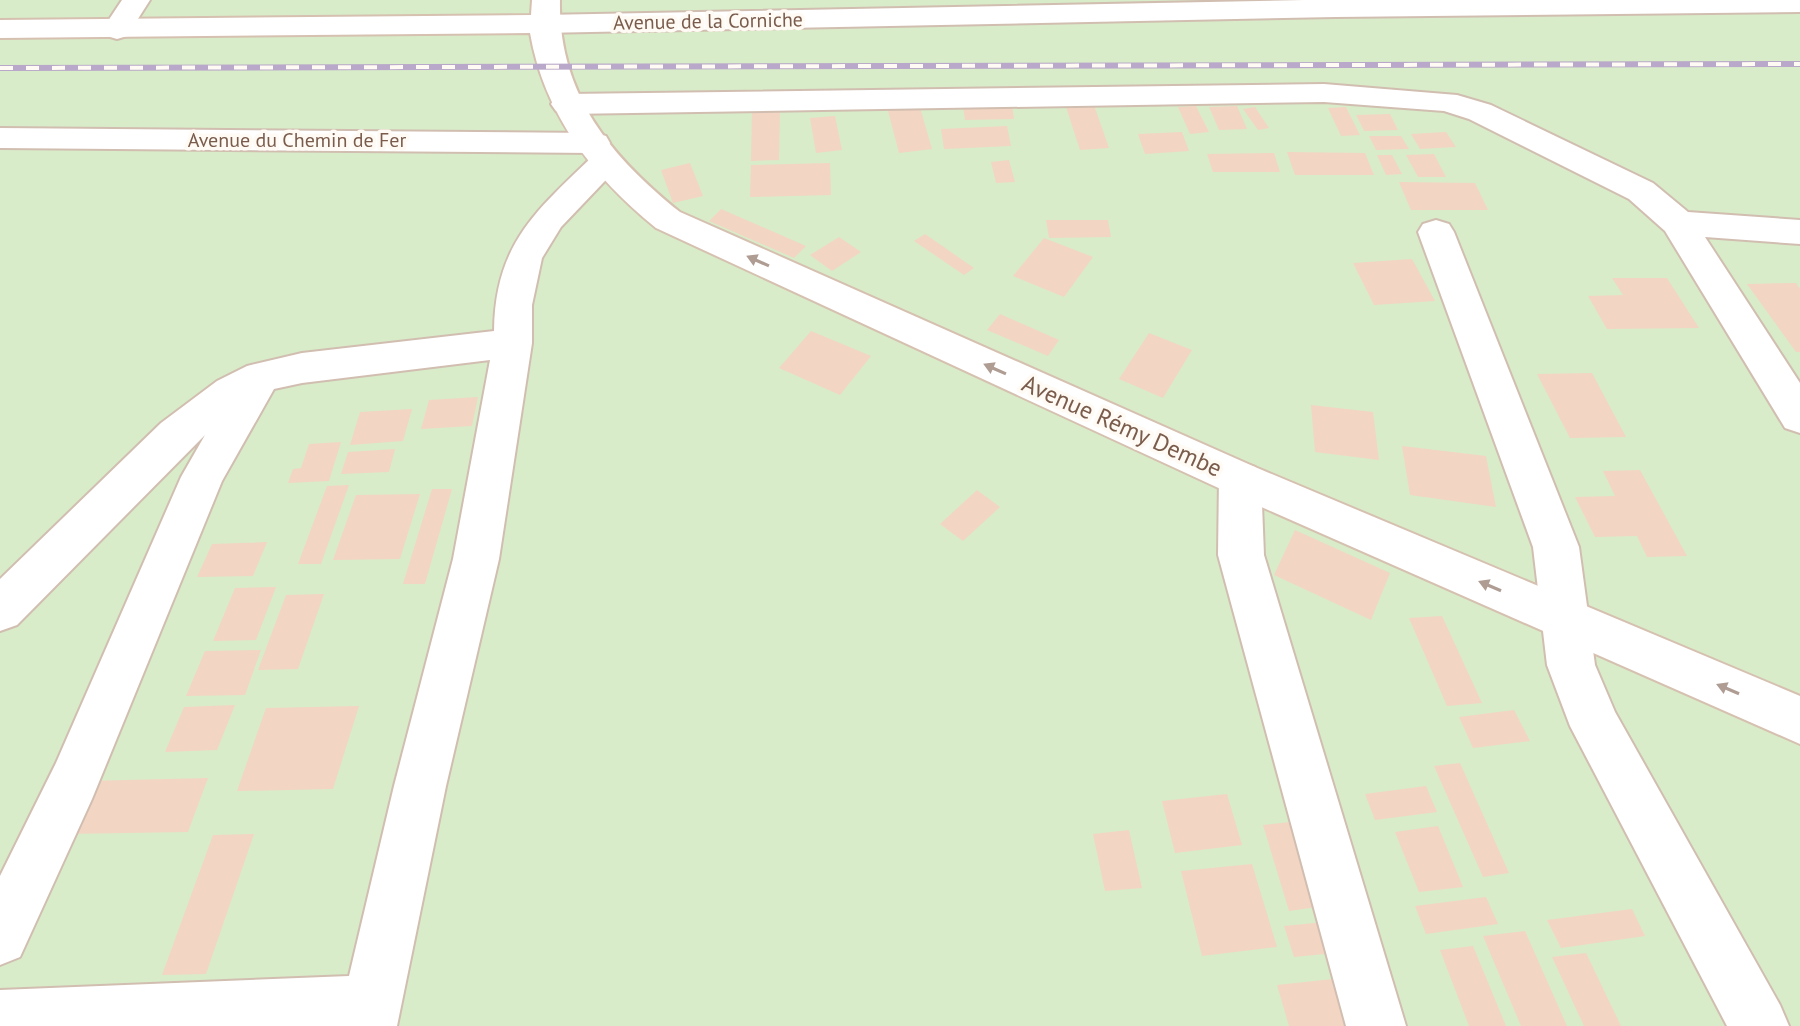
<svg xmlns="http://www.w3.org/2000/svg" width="1800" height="1026" font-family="'PT Sans',sans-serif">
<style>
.green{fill:#d8ecc9}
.building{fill:#f3d5c3}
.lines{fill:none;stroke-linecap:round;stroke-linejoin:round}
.street-casing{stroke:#d1beb0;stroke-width:4}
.secondary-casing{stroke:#d6c0b0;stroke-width:4}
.street{fill:#fff;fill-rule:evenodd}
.secondary{fill:#fff;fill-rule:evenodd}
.rail-casing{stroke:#b9a8c9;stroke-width:6}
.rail{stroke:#fffaf3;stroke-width:4;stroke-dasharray:13;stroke-linecap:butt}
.oneway{fill:#af9d94}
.labels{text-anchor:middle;stroke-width:7;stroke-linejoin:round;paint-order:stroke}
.far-street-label{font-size:20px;fill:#7a5c4d;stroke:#fffaf3}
.street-label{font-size:24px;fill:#7a5c4d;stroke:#fffaf3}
</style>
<rect width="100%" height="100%" fill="#fdf6ec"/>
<!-- green -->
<path class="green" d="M0,0H1800V1026H0Z"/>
<!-- building -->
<path class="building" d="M919,104L932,149L899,153L887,107Z
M1012,105L1014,119L965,120L963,106Z
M1094,105L1109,148L1080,150L1066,107Z
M1196,106L1209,132L1190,134L1178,107Z
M1237,106L1247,129L1219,130L1209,107Z
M1255,107L1269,128L1258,130L1243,109Z
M1346,107L1360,135L1341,136L1328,108Z
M780,109L779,160L751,161L752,110Z
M1390,114L1398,130L1364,131L1356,115Z
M835,116L842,150L816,153L810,118Z
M1007,126L1011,146L944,149L941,129Z
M1182,132L1189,151L1145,154L1138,134Z
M1446,132L1456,147L1420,149L1411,134Z
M1369,136H1401L1409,149L1376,150Z
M1287,152L1365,153L1374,175H1295Z
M1274,153L1280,172H1213L1207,154Z
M1434,154L1446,177H1418L1406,155Z
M1377,155H1392L1402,174L1386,175Z
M1009,160L1015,182L996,183L991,162Z
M690,163L703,196L673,203L661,170Z
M830,163L831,195L750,197L751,165Z
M1399,182L1475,183L1488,210H1411Z
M721,209L806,246L794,258L709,221Z
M1046,220H1108L1111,237L1049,238Z
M925,234L974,268L964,275L914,241Z
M839,237L861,252L832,271L810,255Z
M1044,238L1093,257L1064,297L1013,276Z
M1412,259L1435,301L1374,305L1353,263Z
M1612,278H1667L1699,328L1607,329L1588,296L1623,295Z
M1796,283L1800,289V352H1796L1747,284Z
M1000,314L1059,340L1048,356L987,330Z
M811,331L871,356L840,395L779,368Z
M1149,333L1192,350L1163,398L1119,379Z
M1592,373L1626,437L1570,438L1537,374Z
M478,397L472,426L421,429L429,400Z
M1311,405L1373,412L1379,460L1315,452Z
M412,409L403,441L350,445L360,412Z
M341,442L329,481L288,483L293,469L301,468L309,444Z
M1402,446L1486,456L1496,507L1410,495Z
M395,449L389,472L341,474L348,452Z
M1640,470L1687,556L1647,557L1637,536L1595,537L1575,497L1615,496L1603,471Z
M349,485L321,564H298L327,486Z
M432,489H452L425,584H403Z
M977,490L1000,507L963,541L940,524Z
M420,494L400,559L333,560L356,495Z
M1295,530L1390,573L1371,620L1274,575Z
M267,542L253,576L197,577L212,544Z
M276,587L256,640L213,641L235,588Z
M324,594L298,669L258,670L286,595Z
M1442,616L1482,703L1447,706L1409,618Z
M261,650L245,695L186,696L205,651Z
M235,705L217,750L165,752L184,707Z
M359,706L333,789L237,791L266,708Z
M1514,710L1530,741L1473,748L1459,717Z
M1460,763L1509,873L1483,877L1434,766Z
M208,778L188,832L63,834L86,781Z
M1426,786L1437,812L1375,820L1365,794Z
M1227,794L1242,845L1175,853L1162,801Z
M1290,822L1317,907L1289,911L1263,825Z
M1438,826L1463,887L1419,892L1395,832Z
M1129,830L1142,888L1105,891L1093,834Z
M254,834L206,974L162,975L213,835Z
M1252,864L1277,947L1202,956L1181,871Z
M1486,897L1498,924L1426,934L1415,906Z
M1632,909L1645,936L1561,948L1547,920Z
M1325,922L1335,953L1294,957L1284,926Z
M1525,931L1567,1026H1521L1483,936Z
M1473,946L1506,1026H1469L1440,950Z
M1586,953L1621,1026H1584L1552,957Z
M1333,979L1348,1026H1289L1277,985Z"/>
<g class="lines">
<!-- street casing -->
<g class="street-casing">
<path id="street" d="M122,0H150L127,36L117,39L107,36L102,30Z
M1304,0H1800V12L1336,17L542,33L532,30L527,24L532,18L542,15Z
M1324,84L1457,95L1491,105L1653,183L1688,212L1800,220V244L1705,237L1800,383V433L1785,428L1665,231L1629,199L1469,119L1444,111L1324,102L567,114L556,111L551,104L556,97L567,94Z
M0,128L594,133L606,136L610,143L606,150L594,153L0,148Z
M606,151L618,155L623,162L561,227L542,258L532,305V343L499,559L446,786L397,1026H0V990L349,976L394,786L453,559L490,360L302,383L274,389L222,481L92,799L20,957L0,965V876L56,763L181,477L205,435L17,625L0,631V579L161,423L217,381L247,366L302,353L494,331C495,244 536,211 594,155Z
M1436,220L1449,224L1454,232L1579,547L1595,665L1615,712L1780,1005L1789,1026H1727L1570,726L1547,665L1533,547L1418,232L1423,224Z
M1240,462L1255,467L1261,479L1264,555L1406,1026H1346L1218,555L1219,479L1225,467Z"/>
</g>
<!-- secondary casing -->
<g class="secondary-casing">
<path id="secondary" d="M532,0H560C558,93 610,156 680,212L1255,467L1800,696V744L1225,491L656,228C593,177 544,114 530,33L0,38V20L531,15Z"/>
</g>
<!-- street -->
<use href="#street" class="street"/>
<!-- secondary -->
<use href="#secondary" class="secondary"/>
<!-- rail casing -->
<g class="rail-casing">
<path id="rail" d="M0,68L1800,64"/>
</g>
<!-- rail -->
<use href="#rail" class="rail"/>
</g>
<!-- one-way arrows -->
<defs><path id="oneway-solid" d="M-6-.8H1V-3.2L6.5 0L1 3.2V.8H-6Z" transform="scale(2)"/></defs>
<g class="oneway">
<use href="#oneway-solid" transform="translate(758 261) rotate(-156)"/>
<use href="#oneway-solid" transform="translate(995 369) rotate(-156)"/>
<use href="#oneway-solid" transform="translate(1490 586) rotate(-157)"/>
<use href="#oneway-solid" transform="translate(1728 689) rotate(-157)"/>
</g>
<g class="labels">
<!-- far-street labels -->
<g class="far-street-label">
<text transform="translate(708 21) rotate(-1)" y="7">Avenue de la Corniche</text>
<text x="297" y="147">Avenue du Chemin de Fer</text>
</g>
<!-- street labels -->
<g class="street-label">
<text transform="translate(1122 426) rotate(24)" y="8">Avenue Rémy Dembe</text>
</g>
</g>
</svg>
